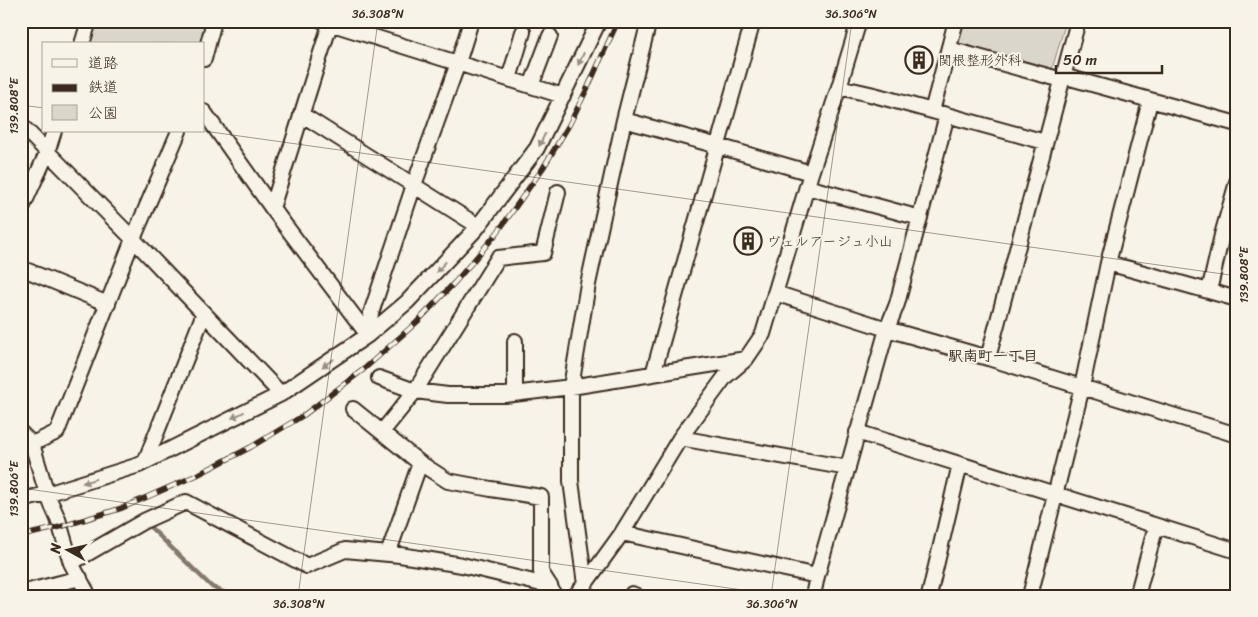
<svg xmlns="http://www.w3.org/2000/svg" width="1258" height="617" font-family="Sriracha,'Klee One',sans-serif">
<style>
.green{fill:#dbd6cb;stroke:#8b8074}
.lines{fill:none;stroke-linecap:round;stroke-linejoin:round}
.stream{stroke:#84786c;stroke-width:4.5}
.minor-casing{stroke:#3b2a1e;stroke-width:18}
.minor{stroke:#f7f3e8;stroke-width:14}
.rail-casing{stroke:#3b2a1e;stroke-width:5.5}
.rail{stroke:#f7f3e8;stroke-width:4;stroke-dasharray:11;stroke-linecap:butt}
.oneway{fill:#998e83}
.ticks{fill:none;stroke:#3b2a1e;stroke-width:1;stroke-opacity:0.45}
.labels{text-anchor:middle;stroke-width:4;stroke-linejoin:round;paint-order:stroke}
.poi-label{font-size:14px;fill:#3b2a1e;stroke:#f7f3e8;text-anchor:start}
.neighbourhood-label{font-size:15px;font-weight:bold;fill:#3b2a1e;stroke:#f7f3e8}
.neatline{fill:none;stroke:#3b2a1e;stroke-width:2}
.ticks-label{font-size:12px;text-anchor:middle;fill:#3b2a1e}
</style>
<rect width="100%" height="100%" fill="#f7f3e8"/>
<filter id="ink" filterUnits="userSpaceOnUse"><feTurbulence type="fractalNoise" baseFrequency=".02" numOctaves="2"/><feDisplacementMap in="SourceGraphic" scale="10" xChannelSelector="R" yChannelSelector="G"/><feConvolveMatrix kernelMatrix="1 2 1 2 8 2 1 2 1" color-interpolation-filters="sRGB"/></filter>
<g filter="url(#ink)">
<!-- green -->
<path class="green" d="M93,21H210L204,44H85Z
M963,21H1066L1051,73L957,46Z"/>
<g class="lines">
<!-- stream -->
<path class="stream" d="M145,522L212,587L232,596"/>
<!-- minor casing -->
<g class="minor-casing">
<path id="minor" d="M323,21L563,96
M331,21L272,208L368,335
M1078,21L988,358L1237,435
M82,44L89,21
M949,49L1055,78L1063,76L1237,124
M204,59L214,21
M509,79L523,32
M531,86L550,36
M839,87L874,95L1045,142
M932,111L956,21
M204,112L272,208
M301,114L478,226
M624,120L718,146L811,173
M21,125L133,239L281,394
M807,187L920,218
M21,210L47,153L54,131
M1108,263L1237,299
M21,268L108,304
M1209,291L1222,235L1237,182
M775,293L887,329L988,358
M368,335L371,313L414,185L458,63L471,21
M653,374L753,21
M379,378L415,391L448,395H505L571,387L746,359
M515,394V341
M353,409L420,463L448,481L491,489L541,497V572L550,586L554,596
M382,432L415,391L498,258L543,253L558,192
M857,432L1237,551
M21,433L32,444L47,494L58,519L71,563L89,596
M680,438L848,468
M32,444L57,432L133,239L179,131
M145,462L204,313
M21,500L47,494L139,465L281,394L368,335L407,302L476,229L537,148L599,21
M622,533L817,576
M388,554L420,463
M71,563L144,521L186,502L307,566L345,550L400,555L462,565L550,586
M585,584L571,481V387L588,284L624,120L649,21
M21,593L80,578
M575,596L585,584L622,533L680,438L725,377L746,359L763,334L811,173L839,87L859,21
M631,596L632,594L637,596
M813,596L817,576L887,329L897,304L947,115
M929,596L960,464
M1030,596L1082,387L1108,263L1150,101
M1137,596L1156,526"/>
</g>
<!-- minor -->
<use href="#minor" class="minor"/>
<!-- rail casing -->
<g class="rail-casing">
<path id="rail" d="M21,536L60,527L122,508L197,475L251,447L304,415L364,369L417,322L456,281L497,233L543,168L569,125L588,87L618,21"/>
</g>
<!-- rail -->
<use href="#rail" class="rail"/>
</g>
<!-- one-way arrows -->
<defs><path id="oneway-solid" d="M-6-.8H1V-3.2L6.5 0L1 3.2V.8H-6Z" transform="scale(1.25)"/></defs>
<g class="oneway">
<use href="#oneway-solid" transform="translate(581 59) rotate(115)"/>
<use href="#oneway-solid" transform="translate(542 140) rotate(116)"/>
<use href="#oneway-solid" transform="translate(441 267) rotate(133)"/>
<use href="#oneway-solid" transform="translate(328 363) rotate(146)"/>
<use href="#oneway-solid" transform="translate(238 415) rotate(153)"/>
<use href="#oneway-solid" transform="translate(89 481) rotate(162)"/>
</g>
</g>
<!-- ticks -->
<path class="ticks" d="M21,105L44,108M204,131L1237,276M21,488L785,596M298,596L378,21M771,596L852,21"/>
<!-- icons -->
<defs>
<g id="building-ring" transform="scale(1.4375)"><circle r="9.5" fill="#f7f3e8" stroke="#3b2a1e" stroke-width="1.5"/><path d="M-4-6H4V6H1V3H-1V6H-4ZM-2.5-4.3h1.7v1.8h-1.7ZM.8-4.3h1.7v1.8H.8ZM-2.5-1h1.7V.8h-1.7ZM.8-1h1.7V.8H.8Z" fill="#3b2a1e"/></g>
</defs>
<g fill-rule="evenodd">
<use href="#building-ring" x="919" y="60"/>
<use href="#building-ring" x="748" y="241"/>
</g>
<g class="labels">
<!-- poi labels -->
<g class="poi-label">
<text x="938" y="65">関根整形外科</text>
<text x="767" y="246">ヴェルアージュ小山</text>
</g>
<!-- neighbourhood labels -->
<g class="neighbourhood-label">
<text x="993" y="361">駅南町一丁目</text>
</g>
</g>
<!-- margin -->
<rect width="1258" height="617" fill="none" stroke="#f7f3e8" stroke-width="55"/>
<!-- legend -->
<rect x="42" y="42" width="162" height="90" fill="#f7f3e8" stroke="#aca397"/>
<rect x="52" y="59" width="25" height="8" fill="#f7f3e8" stroke="#aca397"/>
<text x="88" y="68" font-size="15" fill="#3b2a1e">道路</text>
<rect x="52" y="84" width="25" height="8" fill="#3b2a1e" stroke="#aca397"/>
<text x="88" y="92" font-size="15" fill="#3b2a1e">鉄道</text>
<rect x="52" y="105" width="25" height="15" fill="#dbd6cb" stroke="#aca397"/>
<text x="88" y="118" font-size="15" fill="#3b2a1e">公園</text>
<!-- north arrow -->
<g transform="translate(68 550) rotate(278)" stroke="#f7f3e8" stroke-width="4" paint-order="stroke">
<path d="M0-4L9 19L0 12L-9 19Z" fill="#3b2a1e"/>
<text y="-8" font-size="14" font-weight="bold" text-anchor="middle" fill="#3b2a1e">N</text>
</g>
<!-- scale -->
<path d="M1056 65v8h106v-8" fill="none" stroke="#3b2a1e" stroke-width="2.5"/>
<text x="1063" y="65" font-size="15" fill="#3b2a1e" stroke="#f7f3e8" stroke-width="4" paint-order="stroke">50 m</text>
<rect x="28" y="28" width="1202" height="562" class="neatline"/>
<g class="ticks-label">
<text x="378" y="18">36.308°N</text>
<text x="851" y="18">36.306°N</text>
<text transform="translate(14 106) rotate(-90)" y="4">139.808°E</text>
<text transform="translate(1244 275) rotate(-90)" y="4">139.808°E</text>
<text transform="translate(14 489) rotate(-90)" y="4">139.806°E</text>
<text x="299" y="608">36.308°N</text>
<text x="772" y="608">36.306°N</text>
</g>
</svg>
